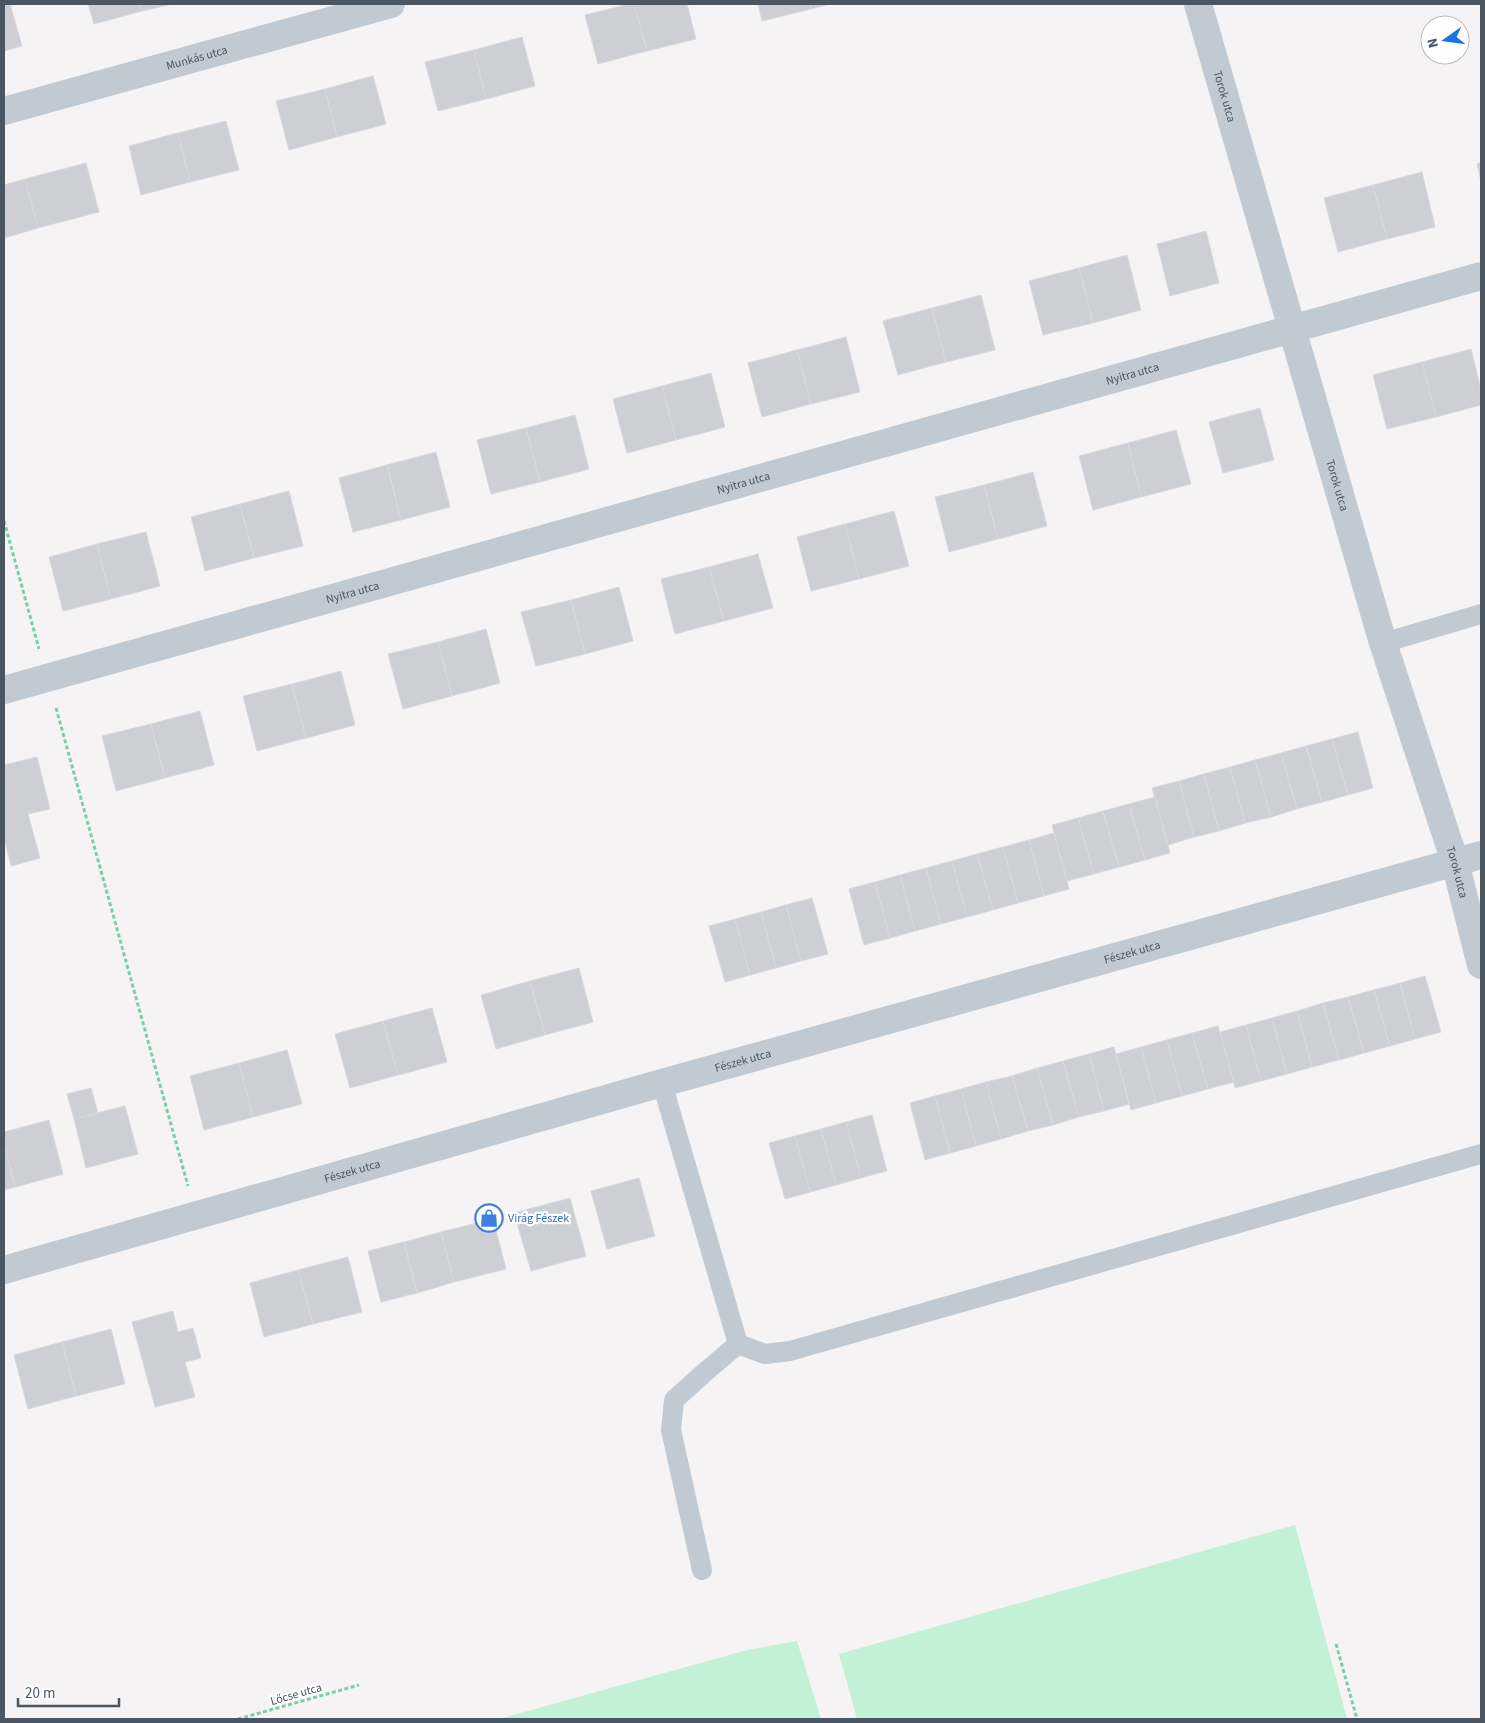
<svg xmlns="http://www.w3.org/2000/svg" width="1485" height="1723" font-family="'Source Sans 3',sans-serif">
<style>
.green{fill:#c3f1d5}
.building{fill:#cdcfd5;stroke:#d7d9de}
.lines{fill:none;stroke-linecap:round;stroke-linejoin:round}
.path{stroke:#7ad0a6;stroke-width:3;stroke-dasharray:4 2.5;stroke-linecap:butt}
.lane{stroke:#c1cad2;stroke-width:20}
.street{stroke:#c1cad2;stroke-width:28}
.labels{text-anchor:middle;stroke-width:4.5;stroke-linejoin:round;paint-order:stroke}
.street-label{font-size:12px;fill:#4a5661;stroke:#fff}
.shop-label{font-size:12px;fill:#366cbe;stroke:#fff;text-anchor:start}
</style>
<rect width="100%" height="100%" fill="#f5f3f3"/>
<!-- green -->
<path class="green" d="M1295,1525L1347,1719H857L839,1654Z
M797,1641L821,1719H499L747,1650Z"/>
<!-- building -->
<path class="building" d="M4,4H10L22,46L4,51Z
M88,4H140L142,11L94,24Z
M140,4H172L142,11Z
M629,4H634L647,51L598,64L585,15Z
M634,4H687L696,39L647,51Z
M758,4H810L811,9L762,21Z
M810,4H830L811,9Z
M522,37L535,86L486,99L474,50Z
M474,50L486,99L438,111L425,62Z
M373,76L386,124L337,137L325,89Z
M325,89L337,137L289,150L276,101Z
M226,121L239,170L190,182L178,133Z
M178,133L190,182L141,195L129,146Z
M1481,162V181L1477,164Z
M86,163L99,212L38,228L25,179Z
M1422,172L1435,227L1387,239L1373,185Z
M25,179L38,228L4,238V185Z
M1373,185L1387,239L1338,252L1324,198Z
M1206,231L1219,283L1170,296L1157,244Z
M1127,255L1141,310L1093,323L1079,268Z
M1079,268L1093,323L1043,335L1029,281Z
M981,295L995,350L946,362L932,308Z
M932,308L946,362L898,375L883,321Z
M846,337L860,392L811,404L797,350Z
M1471,349L1481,390V405L1436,417L1422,362Z
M797,350L811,404L762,417L748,363Z
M1422,362L1436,417L1387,429L1373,375Z
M711,373L725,427L676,440L662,386Z
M662,386L676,440L627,453L613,399Z
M1260,408L1274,460L1223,473L1209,422Z
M575,415L589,469L540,482L526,428Z
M526,428L540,482L491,494L477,440Z
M1176,430L1191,484L1141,497L1128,443Z
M1128,443L1141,497L1093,510L1079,456Z
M436,452L450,507L401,520L387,465Z
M387,465L401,520L353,532L339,478Z
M1033,472L1047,526L998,539L984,485Z
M984,485L998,539L949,552L935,497Z
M289,491L303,546L254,558L240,504Z
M240,504L254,558L205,571L191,517Z
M894,511L909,566L859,579L845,524Z
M845,524L859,579L811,591L797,537Z
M146,532L160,586L111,599L97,544Z
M97,544L111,599L63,611L49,557Z
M758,554L773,608L724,621L709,567Z
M709,567L724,621L675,634L661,579Z
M619,587L633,641L585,654L571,600Z
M571,600L585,654L536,666L521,612Z
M486,629L500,683L452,696L438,642Z
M438,642L452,696L403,709L388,654Z
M341,671L355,725L306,738L292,684Z
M292,684L306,738L257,751L243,696Z
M200,711L214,765L165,778L151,724Z
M151,724L165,778L116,791L102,736Z
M1358,732L1373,788L1348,795L1332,739Z
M1332,739L1348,795L1322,802L1306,746Z
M1306,746L1322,802L1297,809L1281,753Z
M1281,753L1297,809L1271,817L1255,760Z
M37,757L50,809L28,814L40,858L11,866L4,837V765Z
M1255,760L1271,817L1245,823L1230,767Z
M1230,767L1245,823L1219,831L1204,774Z
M1204,774L1219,831L1194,837L1179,781Z
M1179,781L1194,837L1168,845L1152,788Z
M1155,797L1170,853L1145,860L1129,804Z
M1129,804L1145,860L1119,867L1103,811Z
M1103,811L1119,867L1094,874L1078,818Z
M1078,818L1094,874L1067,881L1052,825Z
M1054,833L1069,889L1044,896L1029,840Z
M1029,840L1044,896L1018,903L1003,847Z
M1003,847L1018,903L993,910L977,854Z
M977,854L993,910L967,917L952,861Z
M952,861L967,917L941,924L926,868Z
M926,868L941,924L915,931L900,875Z
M900,875L915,931L890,938L875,882Z
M875,882L890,938L864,945L849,889Z
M812,898L828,954L801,961L786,905Z
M786,905L801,961L776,968L761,912Z
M761,912L776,968L750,975L735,919Z
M735,919L750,975L725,982L709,926Z
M579,968L593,1022L545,1035L530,981Z
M1425,976L1441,1032L1415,1039L1400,983Z
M530,981L545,1035L496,1049L481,995Z
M1400,983L1415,1039L1390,1046L1374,990Z
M1374,990L1390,1046L1364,1053L1348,997Z
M1348,997L1364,1053L1339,1060L1323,1003Z
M1323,1003L1339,1060L1312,1067L1297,1011Z
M432,1008L447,1062L398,1075L383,1021Z
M1297,1011L1312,1067L1287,1074L1272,1018Z
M1272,1018L1287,1074L1261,1081L1246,1025Z
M383,1021L398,1075L350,1088L335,1034Z
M1246,1025L1261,1081L1235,1088L1220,1032Z
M1218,1026L1234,1082L1208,1089L1192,1033Z
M1192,1033L1208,1089L1182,1096L1167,1040Z
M1167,1040L1182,1096L1156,1103L1141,1047Z
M1114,1047L1129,1104L1104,1111L1089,1054Z
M1141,1047L1156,1103L1131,1110L1116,1054Z
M287,1050L302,1104L253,1117L239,1063Z
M1089,1054L1104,1111L1079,1117L1063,1061Z
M1063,1061L1079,1117L1053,1125L1037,1068Z
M239,1063L253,1117L204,1130L190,1076Z
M1037,1068L1053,1125L1028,1131L1012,1076Z
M1012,1076L1028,1131L1001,1139L986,1082Z
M986,1082L1001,1139L976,1146L961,1089Z
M91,1088L98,1113L74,1119L67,1094Z
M961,1089L976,1146L950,1153L935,1096Z
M935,1096L950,1153L925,1160L910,1103Z
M125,1106L138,1154L86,1168L74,1119Z
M872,1115L887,1171L861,1178L846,1122Z
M49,1120L63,1174L15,1187L4,1144V1132Z
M846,1122L861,1178L836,1185L821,1129Z
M821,1129L836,1185L810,1192L795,1136Z
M795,1136L810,1192L785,1199L769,1143Z
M4,1144L15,1187L4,1190Z
M639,1178L655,1236L607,1249L591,1191Z
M570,1198L586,1256L531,1271L514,1213Z
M493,1219L506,1269L454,1282L441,1232Z
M441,1232L454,1282L417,1293L404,1242Z
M404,1242L417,1293L381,1302L368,1251Z
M348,1257L362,1312L313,1324L298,1270Z
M298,1270L313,1324L264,1337L250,1283Z
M173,1311L178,1332L193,1328L201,1358L185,1362L195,1397L155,1407L132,1322Z
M111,1329L125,1384L76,1396L62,1342Z
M62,1342L76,1396L28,1409L14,1355Z"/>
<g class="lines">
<!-- path -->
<path class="path" d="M4,521L39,649
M56,708L188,1186
M1336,1644L1357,1719
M238,1719L359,1685"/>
<!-- lane -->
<path class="lane" d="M1383,643L1481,614
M662,1083L738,1344L765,1354L790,1351L1481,1154
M702,1570L671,1430L674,1400L704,1373L738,1344"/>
<!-- street -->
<g class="street">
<path id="s1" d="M1198,4L1383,643L1455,862L1481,965"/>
<path id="s2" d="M4,111L391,4"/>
<path id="s3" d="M4,690L1481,276"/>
<path id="s4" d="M4,1270L662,1083L1481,855"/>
</g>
</g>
<!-- icons -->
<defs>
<g id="shop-ring" transform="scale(1.4375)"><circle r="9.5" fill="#fff" stroke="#3f7fe0" stroke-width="1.5"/><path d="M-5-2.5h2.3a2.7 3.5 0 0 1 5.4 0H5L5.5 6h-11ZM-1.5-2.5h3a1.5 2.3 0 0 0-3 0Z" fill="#3f7fe0"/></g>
</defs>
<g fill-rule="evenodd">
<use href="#shop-ring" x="489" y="1218"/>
</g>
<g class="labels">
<!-- street labels -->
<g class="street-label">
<text dy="4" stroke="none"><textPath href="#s2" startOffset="200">Munkás utca</textPath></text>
<text dy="4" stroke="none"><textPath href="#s1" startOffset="96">Torok utca</textPath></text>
<text dy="4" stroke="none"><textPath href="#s3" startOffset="1172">Nyitra utca</textPath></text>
<text dy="4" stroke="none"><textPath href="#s3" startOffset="768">Nyitra utca</textPath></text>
<text dy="4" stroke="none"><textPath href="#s1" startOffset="501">Torok utca</textPath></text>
<text dy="4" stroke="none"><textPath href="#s3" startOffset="362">Nyitra utca</textPath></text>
<text dy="4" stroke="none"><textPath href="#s1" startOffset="906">Torok utca</textPath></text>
<text dy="4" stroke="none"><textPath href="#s4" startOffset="1172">Fészek utca</textPath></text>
<text dy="4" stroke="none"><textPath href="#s4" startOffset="768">Fészek utca</textPath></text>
<text dy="4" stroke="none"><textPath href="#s4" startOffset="362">Fészek utca</textPath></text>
<text transform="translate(296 1694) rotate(-16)" y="4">Lőcse utca</text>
</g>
<!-- shop labels -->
<g class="shop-label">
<text x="508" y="1222">Virág Fészek</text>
</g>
</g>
<!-- border -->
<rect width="1485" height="1723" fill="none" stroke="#4a5661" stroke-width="10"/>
<!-- north arrow -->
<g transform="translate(1445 40) rotate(256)"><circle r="24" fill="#ffffff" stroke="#b7bbc0"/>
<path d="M0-4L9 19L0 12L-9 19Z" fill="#1a73e8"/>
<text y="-8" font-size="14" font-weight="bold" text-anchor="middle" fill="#4a5661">N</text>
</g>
<!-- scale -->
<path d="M18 1698v8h101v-8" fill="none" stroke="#4a5661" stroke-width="2.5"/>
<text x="25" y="1698" font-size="15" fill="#4a5661" stroke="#ffffff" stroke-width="4" paint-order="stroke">20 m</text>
</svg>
